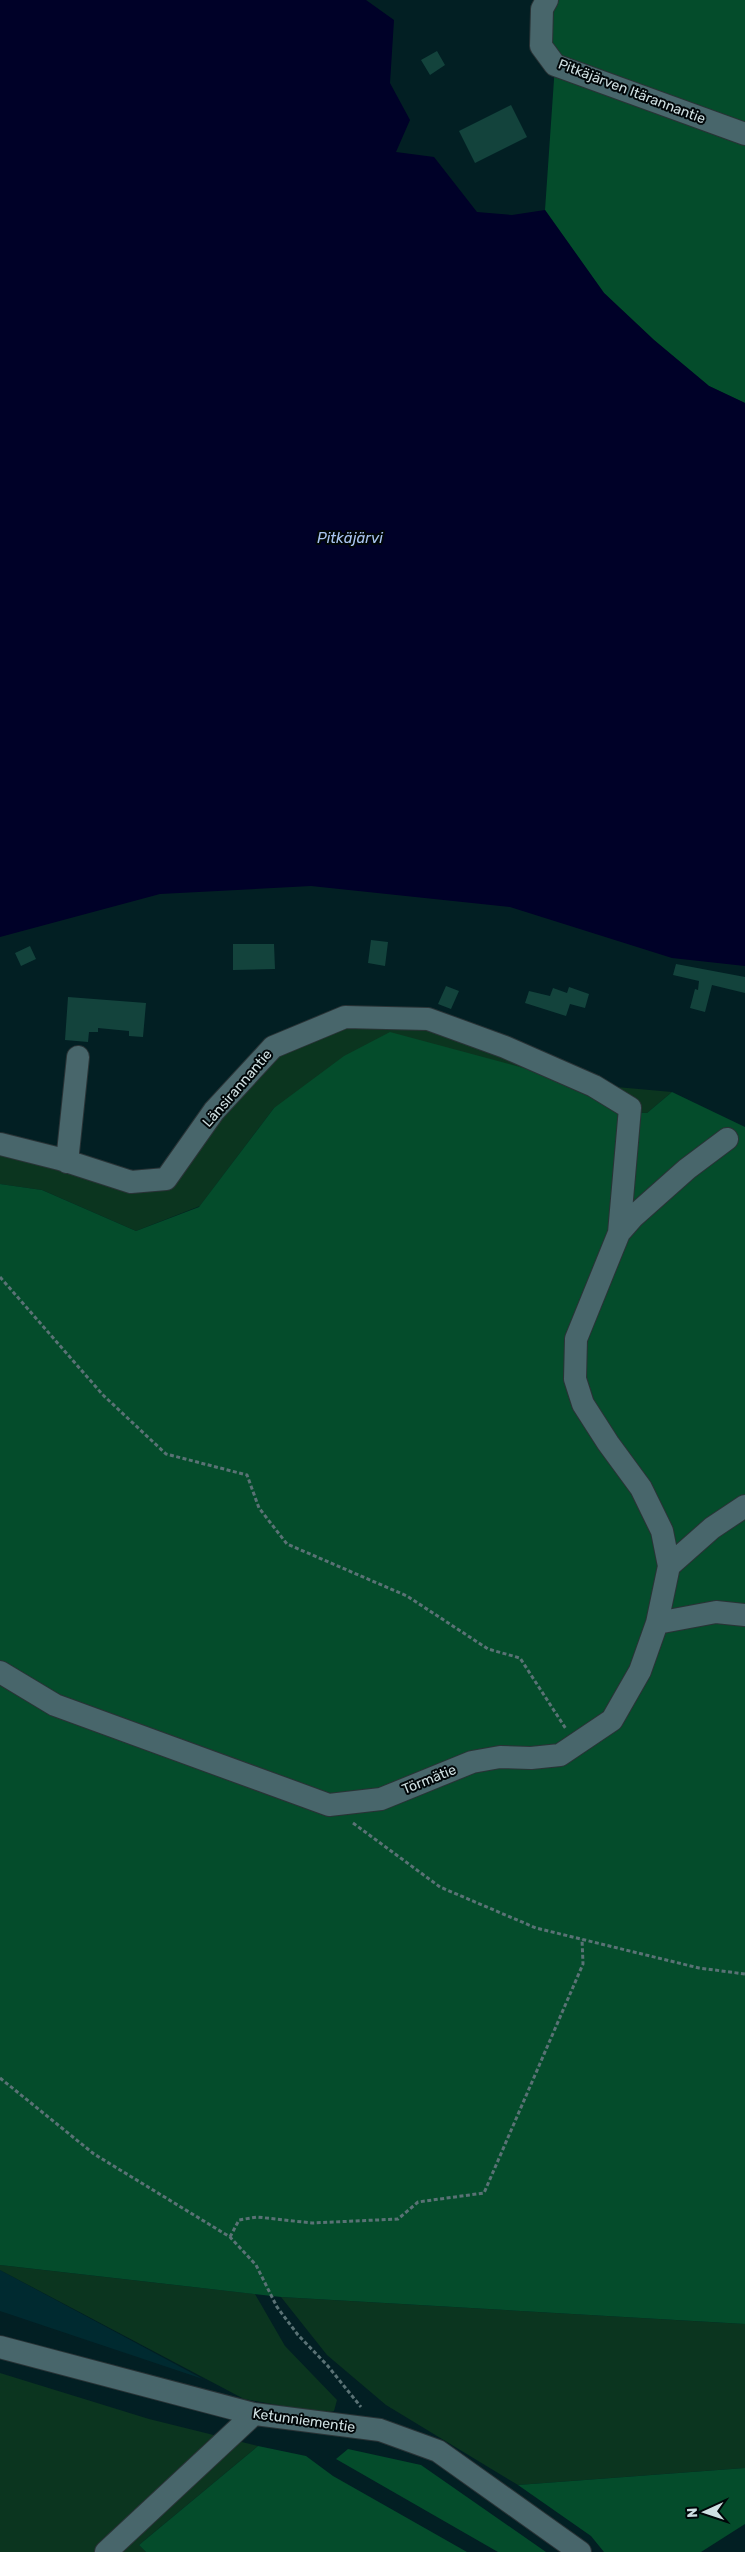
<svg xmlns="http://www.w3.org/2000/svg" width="745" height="2552" font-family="Rubik,sans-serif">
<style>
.built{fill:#002a30}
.green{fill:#0b351f}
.forest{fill:#044c2b}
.water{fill:#000128}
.building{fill:#13433c}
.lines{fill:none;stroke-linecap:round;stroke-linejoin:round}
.minor-casing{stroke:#293336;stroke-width:24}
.path{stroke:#5a7275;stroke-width:3;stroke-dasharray:4 2.5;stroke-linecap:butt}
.minor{stroke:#48666b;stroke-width:22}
.labels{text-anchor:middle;stroke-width:4;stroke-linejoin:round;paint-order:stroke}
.street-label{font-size:14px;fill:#cfe0e2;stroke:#010709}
.water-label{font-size:15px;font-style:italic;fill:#aac5f1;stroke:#010709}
</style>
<rect width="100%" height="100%" fill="#021f23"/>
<!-- built -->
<path class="built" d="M0,2270L203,2379L0,2311Z"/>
<!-- green -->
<path class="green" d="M345,1017L428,1019L594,1085L672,1092L647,1113L623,1112L590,1099L274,1108L200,1206L136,1231L42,1190L0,1184V1144L166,1179L273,1047Z
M0,2265L255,2294L285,2346L337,2400L334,2411L322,2413L244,2399L0,2270Z
M281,2297L745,2324V2468L518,2485L386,2405L327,2355Z
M0,2373L149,2419L258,2446L139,2545L146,2552H0Z"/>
<!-- forest -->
<path class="forest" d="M547,0H745V403L709,386L654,340L604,293L545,210L555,65Z
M390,1032L531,1070L623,1112L647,1113L672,1092L745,1127V2324L281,2297L0,2265V1184L42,1190L136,1231L199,1207L274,1108L344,1056Z
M258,2446L306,2456L333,2476L467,2552H146L139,2545Z
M348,2449L421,2465L546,2552H498L336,2459Z
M745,2468V2524L701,2552H604L591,2536L518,2485Z"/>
<!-- water -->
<path class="water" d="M0,0H366L394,20L390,83L410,120L396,152L434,157L477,212L512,215L545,210L604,293L654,340L709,386L745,403V966L672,958L510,907L311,886L160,894L0,937Z"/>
<!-- building -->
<path class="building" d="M437,51L445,65L430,75L421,60Z
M511,105L527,137L475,163L459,131Z
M371,940L388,942L385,966L368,963Z
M233,944H274L275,969L233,970Z
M30,946L36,959L21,966L15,953Z
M676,964L745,977V993L712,985L705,1012L690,1008L695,989L698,990L699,981L673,975Z
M446,986L459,991L451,1009L438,1004Z
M569,987L589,994L585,1008L570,1004L566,1016L525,1003L529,991L550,996L553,988L567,993Z
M68,997L146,1003L143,1037L129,1036V1031L98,1028V1032H89L88,1042L65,1040Z"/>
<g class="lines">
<!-- minor casing -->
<g class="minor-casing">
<path id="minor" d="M547,0L542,9L541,46L555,65L745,134
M0,1144L60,1159L131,1182L166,1179L214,1111L273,1047L345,1017L428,1019L505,1047L594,1086L630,1108L619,1233
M67,1162L78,1057
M669,1566L662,1531L641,1488L608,1443L583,1404L575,1379L576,1339L619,1233L633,1217L687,1169L727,1139
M657,1623L716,1612L745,1615
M0,1672L55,1705L329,1805L381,1799L472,1762L500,1757L531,1758L560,1755L612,1720L640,1671L657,1623L669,1566L712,1528L745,1506
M0,2347L254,2414L380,2430L438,2451L580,2552
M106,2552L254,2414"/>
</g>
<!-- path -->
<path class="path" d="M0,1277L103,1395L166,1454L247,1475L259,1508L287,1544L407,1596L488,1649L520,1658L566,1729
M353,1823L440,1887L536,1928L699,1968L745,1974
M0,2078L94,2154L230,2237L256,2265L277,2307L298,2335L327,2365L361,2407
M230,2237L239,2220L257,2217L312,2223L398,2219L418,2202L484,2193L583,1964L582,1939"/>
<!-- minor -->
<use href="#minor" class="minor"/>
</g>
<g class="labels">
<!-- street labels -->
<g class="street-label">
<text transform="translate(632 91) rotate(21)" y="5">Pitkäjärven Itärannantie</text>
<text transform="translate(237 1088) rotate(-49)" y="5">Länsirannantie</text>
<text transform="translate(429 1779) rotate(-22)" y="5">Törmätie</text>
<text transform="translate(304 2420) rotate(8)" y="5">Ketunniementie</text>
</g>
<!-- water labels -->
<g class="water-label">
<text x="350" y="543">Pitkäjärvi</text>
</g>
</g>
<!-- north arrow -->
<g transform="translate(705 2512) rotate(267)" stroke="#010709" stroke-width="4" paint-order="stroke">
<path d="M0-4L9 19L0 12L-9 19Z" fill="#cfe0e2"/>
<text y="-8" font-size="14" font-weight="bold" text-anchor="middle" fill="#cfe0e2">N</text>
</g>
</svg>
